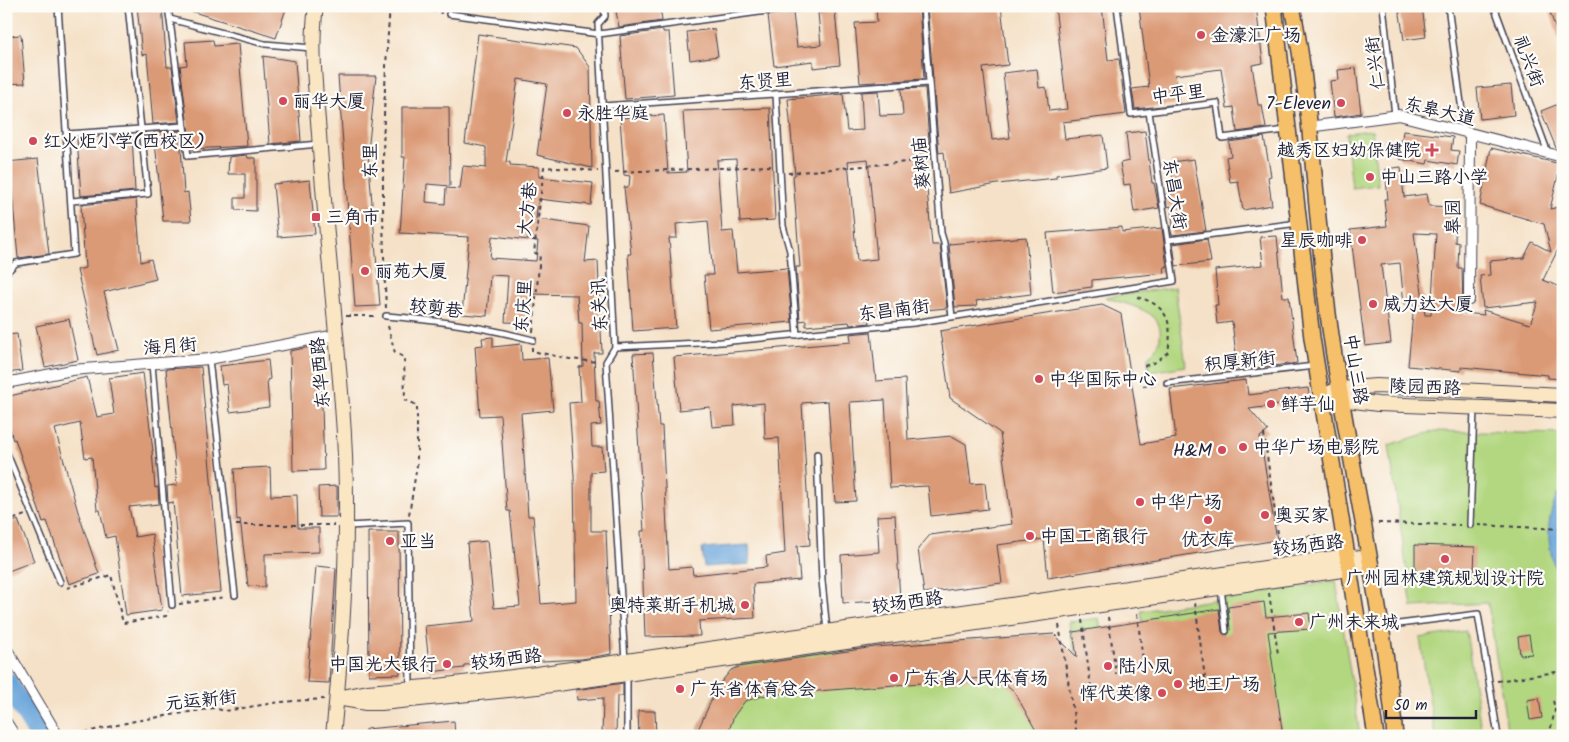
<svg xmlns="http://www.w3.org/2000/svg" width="1569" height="742" font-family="Kalam,'LXGW WenKai TC',sans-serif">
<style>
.green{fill:#b2d780;stroke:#6a7c5e}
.water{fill:#6aa5da;stroke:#46648a}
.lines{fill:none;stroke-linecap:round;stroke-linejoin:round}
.river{stroke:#6aa5da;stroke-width:21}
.building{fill:#db9a76;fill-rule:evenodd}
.lane-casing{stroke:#423f50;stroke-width:8}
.street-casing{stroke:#423f50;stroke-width:12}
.secondary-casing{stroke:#423f50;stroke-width:16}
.primary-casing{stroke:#423f50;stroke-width:18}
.path{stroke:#423f50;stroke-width:2;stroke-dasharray:4 4;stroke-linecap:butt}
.lane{stroke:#fff;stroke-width:5}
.street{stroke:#fff;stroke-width:10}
.secondary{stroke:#fbe6c4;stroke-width:14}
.primary{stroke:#f6c06b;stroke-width:15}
.poi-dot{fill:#d1495b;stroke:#fdfcf7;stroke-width:2}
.labels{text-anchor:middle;stroke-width:4.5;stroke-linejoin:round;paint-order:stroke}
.poi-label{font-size:18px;fill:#22223b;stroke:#fdfcf7;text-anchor:start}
.street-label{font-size:18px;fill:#22223b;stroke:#fdfcf7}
</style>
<rect width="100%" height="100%" fill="#fdfcf7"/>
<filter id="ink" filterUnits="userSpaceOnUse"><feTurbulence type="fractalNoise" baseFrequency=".02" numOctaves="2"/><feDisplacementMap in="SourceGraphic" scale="10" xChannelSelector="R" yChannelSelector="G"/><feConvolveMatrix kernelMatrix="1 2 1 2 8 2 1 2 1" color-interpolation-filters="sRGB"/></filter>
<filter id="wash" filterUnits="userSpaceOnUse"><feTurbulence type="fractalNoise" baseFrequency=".0096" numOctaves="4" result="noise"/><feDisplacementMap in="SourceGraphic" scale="20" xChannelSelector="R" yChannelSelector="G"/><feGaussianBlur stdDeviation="1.12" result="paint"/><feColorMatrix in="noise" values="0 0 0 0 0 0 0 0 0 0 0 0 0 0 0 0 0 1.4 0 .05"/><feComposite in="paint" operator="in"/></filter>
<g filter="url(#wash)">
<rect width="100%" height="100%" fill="#f5e1c7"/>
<!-- green -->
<path class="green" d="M1372,130L1378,185L1352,188L1346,133Z
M1175,287L1186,366L1149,372L1148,357C1162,347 1166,325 1150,314C1138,306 1118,302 1105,297Z
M1435,431L1563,434V736H1508L1488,603L1412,607L1389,445Z
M1336,581L1360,736H1087L1069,622L1099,618L1108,677L1150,671L1141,611Z
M1466,631L1482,736H1435L1420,638Z
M1053,634L1073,736H695L718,686L731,670L748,662L826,651Z"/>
<!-- water -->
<path class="water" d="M1563,492V575L1556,571C1547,544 1545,520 1558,494Z
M749,545L750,564L704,567L702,548Z"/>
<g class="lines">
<!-- river -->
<path class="river" d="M6,681L40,736"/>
</g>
<g id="blocks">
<!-- building -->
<path class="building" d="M137,6H162L167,67H172L179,122L153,124L147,54L142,55Z
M182,6H287L276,38L181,8Z
M615,6H660L662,21L619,27Z
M888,6H919L924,79L860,83L855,23L877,22L876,7Z
M927,6H1001L1008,65L983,68L992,140L1010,138L1003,73L1037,69L1039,88L1046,87L1049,111L1067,109L1055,6H1102L1108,60L1119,59L1126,114L1063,122L1065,139L1103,135L1107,168L1056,175V178L997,184L949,193L944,152L939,153Z
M1139,6H1256L1263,63L1252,65L1258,105H1262L1266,128L1237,132L1234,107L1227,108L1221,69L1175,75L1179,104L1135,109L1132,89L1149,87Z
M1408,6H1422L1426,37L1404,40L1399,8Z
M1548,6H1563V44L1561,45Z
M835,11L840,65L813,68V61L774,66L768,15L793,13L797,47L821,45L818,13Z
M714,29L718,56L690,60L687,32Z
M663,30V32H669L674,95L625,99L620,36Z
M478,34L576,48L590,67L592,168L537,155L547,84L518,79L506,162H510V165L539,167V177L593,183L591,205L538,199L536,219L589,226L585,262L598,261L602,353H594L596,401H599L601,425L591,426L592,447H602L604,471L591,472V531H606L611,654L582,659L464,665V668L430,672L425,626L474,621L467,543L487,541L494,608L520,606L510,511H507L500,415L480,416L475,346L483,345L482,338L493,337V347L521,344L522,360L548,358L553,410L521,413L528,516H533L541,604L576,601L574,476L569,403L581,402L579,367L583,366L582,323H579L577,295L531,294L529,323L505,322L508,276L490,275L487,316L462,314L469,237L400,233L405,157H402V107H449L450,186L427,184L426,202L445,204L446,188L460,189L463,166L486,168V147L465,143ZM492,236L538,241L536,261L490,258Z
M21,35L25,83L6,84V36Z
M213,40L214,46L238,44L247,146L191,149L180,66L187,65L185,42Z
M263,56L295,61L301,141L270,144Z
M1356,68L1361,113L1334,117L1330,81L1339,80L1338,70Z
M338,76H376L368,152L380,306L355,307Z
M1511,85L1514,115L1480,119L1477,88Z
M925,88L930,154L924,155L932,245H940L947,308L869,315L870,323L850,325L849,322L806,326V320L800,321L796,267H800L793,176L795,175L788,99L843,94L847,131L863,130L861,92L878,91L880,116L903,115L901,89ZM868,159L877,259L857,261L848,161Z
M1561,103L1563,109V150L1556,148L1541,111Z
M770,108L775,220L740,222L736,159L717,160L722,232L733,231L737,272L787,268L792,322L709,329L704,275H713L708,221L676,224L677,238H669L676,328L633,331L628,254H631L624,187H629L630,176L624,175L620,118L664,115L668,173L687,172L683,111Z
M180,131L184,193L188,192L191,221H163L154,132Z
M1145,131L1152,183H1154L1159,208L1134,212L1130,184L1124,185L1120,163L1129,161L1126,133Z
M1403,131L1453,137L1451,150L1459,151L1457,165L1428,160L1427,164L1399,159Z
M132,135L135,191L81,196L77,138Z
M1264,137L1271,176L1268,177L1272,205L1243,210L1238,181L1230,182L1226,157L1231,156L1229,142Z
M1491,148L1561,164L1550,209L1563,206V239L1543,280L1563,288V379L1548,378V375L1461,367V371L1408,366L1414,303L1404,304L1400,263L1381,265L1391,343L1365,346L1350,230L1387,226L1384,199H1388L1385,169L1401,167L1404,197L1427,194L1429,206L1456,207L1455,242L1459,243L1458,268H1462L1463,313L1484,315L1483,310L1530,324L1538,302L1483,308L1480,276L1490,275L1489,261L1524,258L1532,242L1551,252L1544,224L1480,205ZM1414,233L1436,234L1431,315H1425Z
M247,155L248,158H256V211L235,210V198H245V174H228L229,157Z
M38,159L49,254L18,258L11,181L6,182V162Z
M1194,159L1206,231L1172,235L1170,227H1173L1171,206L1167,207L1166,194L1175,193L1171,162Z
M310,180L315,234L278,237L273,184Z
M136,199L141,262L151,259L156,279L104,292L119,350L97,355L77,270L85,268L81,205Z
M1122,227V232L1162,228L1167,267H1164L1165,273L1092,280V287L1053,292L1047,233Z
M1277,236L1283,297H1289L1297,363L1238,370L1232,322L1217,324L1215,305H1218L1215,270L1263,265L1260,237Z
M1026,237L1031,294L976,301L977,306L955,307L949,244Z
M1207,239L1211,262L1176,266L1173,244Z
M1102,305L1121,314L1141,444L1176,438L1170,389L1246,380L1248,395L1308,388L1310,401L1249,409L1268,431L1260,437L1277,540L1048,578L1044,539L997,545L1002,583L924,593L918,549L930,535L1012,524L1000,433L950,398L940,331Z
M69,319L78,360L45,367L36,326Z
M871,332L876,381L905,379L908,440L952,436L966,444L971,484L985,483L988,509L931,516L928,486L890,488L885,400L850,402L856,501L835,502L828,401L802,403L810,545L797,546L800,580L753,584L755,618L699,621L700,636L645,637L641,531H644L633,354L653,353L659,426H662L669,569L692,567L693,575L767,567L766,556L785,553L779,438L765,439L764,403L734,406L735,425L712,427L710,407L679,410L674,357L851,342L850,334Z
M17,334L22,371L6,373V335Z
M320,345L324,470L293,471L290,351Z
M268,360L270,379L267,380L269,407L230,412L227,384L222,385L220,366Z
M201,367L221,592L182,596L173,502L168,503L167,486L177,485L166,369Z
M143,373L153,451H152L155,488L158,487L159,504L129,507L135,537L152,534L162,610L126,615L115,536L106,538L100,510H97L92,457L85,458L80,423L55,429L78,512L99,574L69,584L47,521L43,522L15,439L13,440L6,415V397L87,377L97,417L114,414L109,378Z
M270,467L271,496L297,495L298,528H319V552L265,554V587L248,586L240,519L237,520L234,469Z
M337,486V517H319L318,487Z
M895,515L900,600L843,603L841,555L879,552L877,516Z
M18,520L34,561L6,572V525Z
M368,532H399L400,674L369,675Z
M1415,545L1475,547L1474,573L1415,571Z
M316,566L336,568L329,683L307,682Z
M1264,602L1266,617L1309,613L1311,629L1268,632L1283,736H1039L1014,691L1003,682L985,678L766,695L745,701L734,716L727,736H695L718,686L731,670L738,667L875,647L1054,634L1077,657L1073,632L1219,609L1222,632L1227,635L1230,630L1228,607Z
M1529,635L1532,654L1520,655L1518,637Z
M623,683V696H617L616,736H602L603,698L577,700L576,690Z
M1539,698L1542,718L1530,720L1527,700Z
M638,711H655L656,736H639Z
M454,721L455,736H366V729Z"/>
</g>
</g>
<g filter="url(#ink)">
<use href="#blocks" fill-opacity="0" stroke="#423f50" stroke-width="1"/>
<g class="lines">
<!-- lane casing -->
<g class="lane-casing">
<path id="lane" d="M168,6L188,156L319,144
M604,6L605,16L598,24L615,347L606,362L625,661
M923,6L941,233L944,243L952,317
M1117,6L1131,114L1217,103L1222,138L1286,130
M1383,6L1395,115
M1448,6L1465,133
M1494,6L1548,153
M449,14L599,34L767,11L824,6
M170,19L265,44L312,48
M776,94L783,226L790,251L797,335
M603,106L929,83
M67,134L184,126
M72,201L148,194L128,6
M1168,240L1298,223
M6,273L16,263L74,254L58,6
M386,316C436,320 485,327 533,340
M615,347L721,342L914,323L1174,281L1149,112
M209,359L235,595
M152,364L172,605
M1167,383L1315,366
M6,451L60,582
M817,454L822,581L827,631
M1470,525L1474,409
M347,526L408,523L410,688
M1221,588L1226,631
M1383,626L1478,614L1498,736
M627,736V676"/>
</g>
<!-- street casing -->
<g class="street-casing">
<path id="street" d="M1308,127L1399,115L1563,157
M1469,300L1470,134
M6,383L72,370L209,359L336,335
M6,648L58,736
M6,722L15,736"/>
</g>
<!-- secondary casing -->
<g class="secondary-casing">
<path id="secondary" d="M316,6C310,48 316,92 319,134C325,225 335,314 342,405C351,516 344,625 333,736
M1320,396L1340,389L1376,386L1563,395
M1331,398L1378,404L1563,411
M342,697L368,692L438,686L537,674L1347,556L1358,558
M337,698L366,703H381L537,687L1349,569L1369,559"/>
</g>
<!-- primary casing -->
<g class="primary-casing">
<path id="primary" d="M1274,6L1312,338L1376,736
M1292,6C1313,110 1315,217 1329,321C1348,460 1382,597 1395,736"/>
</g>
<!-- path -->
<path class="path" d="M400,6L442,13
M615,172L772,166
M788,173L928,160
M1137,297C1168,305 1173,323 1168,352L1156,362L1141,367
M386,308C381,207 382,107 390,6
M346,316H377
M388,326L395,353L404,357L405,400L417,405V465L409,515
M533,332L540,254L534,253L544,167L598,171
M532,347V351L570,359L597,362
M1143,386L1159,384
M1264,434L1279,541L1317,535
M6,522L25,515
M1378,523L1460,525
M236,525H334
M1478,525L1563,529
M67,588L111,575L123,623L166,616L168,611
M1269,593L1278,654
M1195,603L1205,678
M179,604L226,597
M1137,614L1144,668
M1108,617L1116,674
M1082,620L1092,695
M1059,625L1077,736
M1497,681L1563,671
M69,736L135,721L214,708L225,711L280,702L324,699
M1549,736L1555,710L1553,700"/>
<!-- lane -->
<use href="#lane" class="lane"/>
<!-- street -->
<use href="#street" class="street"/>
<!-- secondary -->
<use href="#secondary" class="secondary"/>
<!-- primary -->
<use href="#primary" class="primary"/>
</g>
</g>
<!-- markers -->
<g class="poi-dot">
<circle cx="1201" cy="35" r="5"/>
<circle cx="283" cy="101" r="5"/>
<circle cx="1341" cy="103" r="5"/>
<circle cx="567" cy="113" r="5"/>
<circle cx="33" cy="141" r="5"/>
<path d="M1429.5 142.5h5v5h5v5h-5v5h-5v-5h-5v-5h5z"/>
<circle cx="1370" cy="177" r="5"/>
<rect x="311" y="212" width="10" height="10" rx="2.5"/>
<circle cx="1362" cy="240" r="5"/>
<circle cx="365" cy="271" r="5"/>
<circle cx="1373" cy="304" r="5"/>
<circle cx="1039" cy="379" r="5"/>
<circle cx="1271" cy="404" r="5"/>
<circle cx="1243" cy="447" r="5"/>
<circle cx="1222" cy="450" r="5"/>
<circle cx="1140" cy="502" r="5"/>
<circle cx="1265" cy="515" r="5"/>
<circle cx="1208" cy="520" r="5"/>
<circle cx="1030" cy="536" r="5"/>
<circle cx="390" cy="541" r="5"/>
<circle cx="1445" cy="559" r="5"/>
<circle cx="745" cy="605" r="5"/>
<circle cx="1299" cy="622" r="5"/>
<circle cx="447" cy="664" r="5"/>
<circle cx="1108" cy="666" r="5"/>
<circle cx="894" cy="678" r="5"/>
<circle cx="1178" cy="684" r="5"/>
<circle cx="680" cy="689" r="5"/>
<circle cx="1162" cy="693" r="5"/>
</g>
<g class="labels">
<!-- poi labels -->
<g class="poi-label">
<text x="1211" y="41">金濠汇广场</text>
<text x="293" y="107">丽华大厦</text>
<text x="1331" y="109" text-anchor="end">7-Eleven</text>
<text x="577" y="119">永胜华庭</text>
<text x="43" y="147">红火炬小学(西校区)</text>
<text x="1421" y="156" text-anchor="end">越秀区妇幼保健院</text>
<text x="1380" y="183">中山三路小学</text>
<text x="326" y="223">三角市</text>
<text x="1352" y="246" text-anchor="end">星辰咖啡</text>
<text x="375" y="277">丽苑大厦</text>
<text x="1383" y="310">威力达大厦</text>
<text x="1049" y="385">中华国际中心</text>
<text x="1281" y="410">鲜芋仙</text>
<text x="1253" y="453">中华广场电影院</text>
<text x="1212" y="456" text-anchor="end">H&amp;M</text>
<text x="1150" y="508">中华广场</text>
<text x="1275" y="521">奥买家</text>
<text x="1040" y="542">中国工商银行</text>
<text x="1208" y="545" text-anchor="middle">优衣库</text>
<text x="400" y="547">亚当</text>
<text x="1445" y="584" text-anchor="middle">广州园林建筑规划设计院</text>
<text x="735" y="611" text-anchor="end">奥特莱斯手机城</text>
<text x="1309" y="628">广州未来城</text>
<text x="437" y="670" text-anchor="end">中国光大银行</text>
<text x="1118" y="672">陆小凤</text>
<text x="904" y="684">广东省人民体育场</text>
<text x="1188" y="690">地王广场</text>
<text x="690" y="695">广东省体育总会</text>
<text x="1152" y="699" text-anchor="end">恽代英像</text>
</g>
<!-- street labels -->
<g class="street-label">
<text transform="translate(1529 61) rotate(69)" y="6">礼兴街</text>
<text transform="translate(1375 63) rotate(-97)" y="6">仁兴街</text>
<text transform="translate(765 81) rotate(-4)" y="6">东贤里</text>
<text transform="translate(1178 94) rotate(-7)" y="6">中平里</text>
<text transform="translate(1440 111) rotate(13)" y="6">东皋大道</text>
<text transform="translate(370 161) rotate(-89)" y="6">东里</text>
<text transform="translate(921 163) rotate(-95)" y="6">葵树庙</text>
<text transform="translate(1175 194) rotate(81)" y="6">东昌大街</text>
<text transform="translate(527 209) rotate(-83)" y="6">大方巷</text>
<text transform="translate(1453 217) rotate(-90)" y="6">皋园</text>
<text transform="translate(599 305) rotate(-93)" y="6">东关讯</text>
<text transform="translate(523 306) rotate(-85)" y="6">东庆里</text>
<text transform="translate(436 308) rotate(7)" y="6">较剪巷</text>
<text transform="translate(894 310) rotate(-7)" y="6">东昌南街</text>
<text transform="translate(170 346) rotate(-5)" y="6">海月街</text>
<text transform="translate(1240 361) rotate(-6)" y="6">积厚新街</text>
<text transform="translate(1356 369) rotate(81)" y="6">中山三路</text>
<text transform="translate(320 373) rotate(-95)" y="6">东华西路</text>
<text transform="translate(1425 387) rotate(2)" y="6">陵园西路</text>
<text transform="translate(1308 545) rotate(-7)" y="6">较场西路</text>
<text transform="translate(907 602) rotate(-8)" y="6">较场西路</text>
<text transform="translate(506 659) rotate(-7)" y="6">较场西路</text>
<text transform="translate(201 700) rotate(-6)" y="6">元运新街</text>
</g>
</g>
<!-- margin -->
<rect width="1569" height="742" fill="none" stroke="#fdfcf7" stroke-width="25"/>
<!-- scale -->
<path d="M1386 710v8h90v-8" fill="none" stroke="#22223b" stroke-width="2.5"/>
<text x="1394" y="710" font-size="15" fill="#22223b" stroke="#fdfcf7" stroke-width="4" paint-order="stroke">50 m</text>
</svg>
